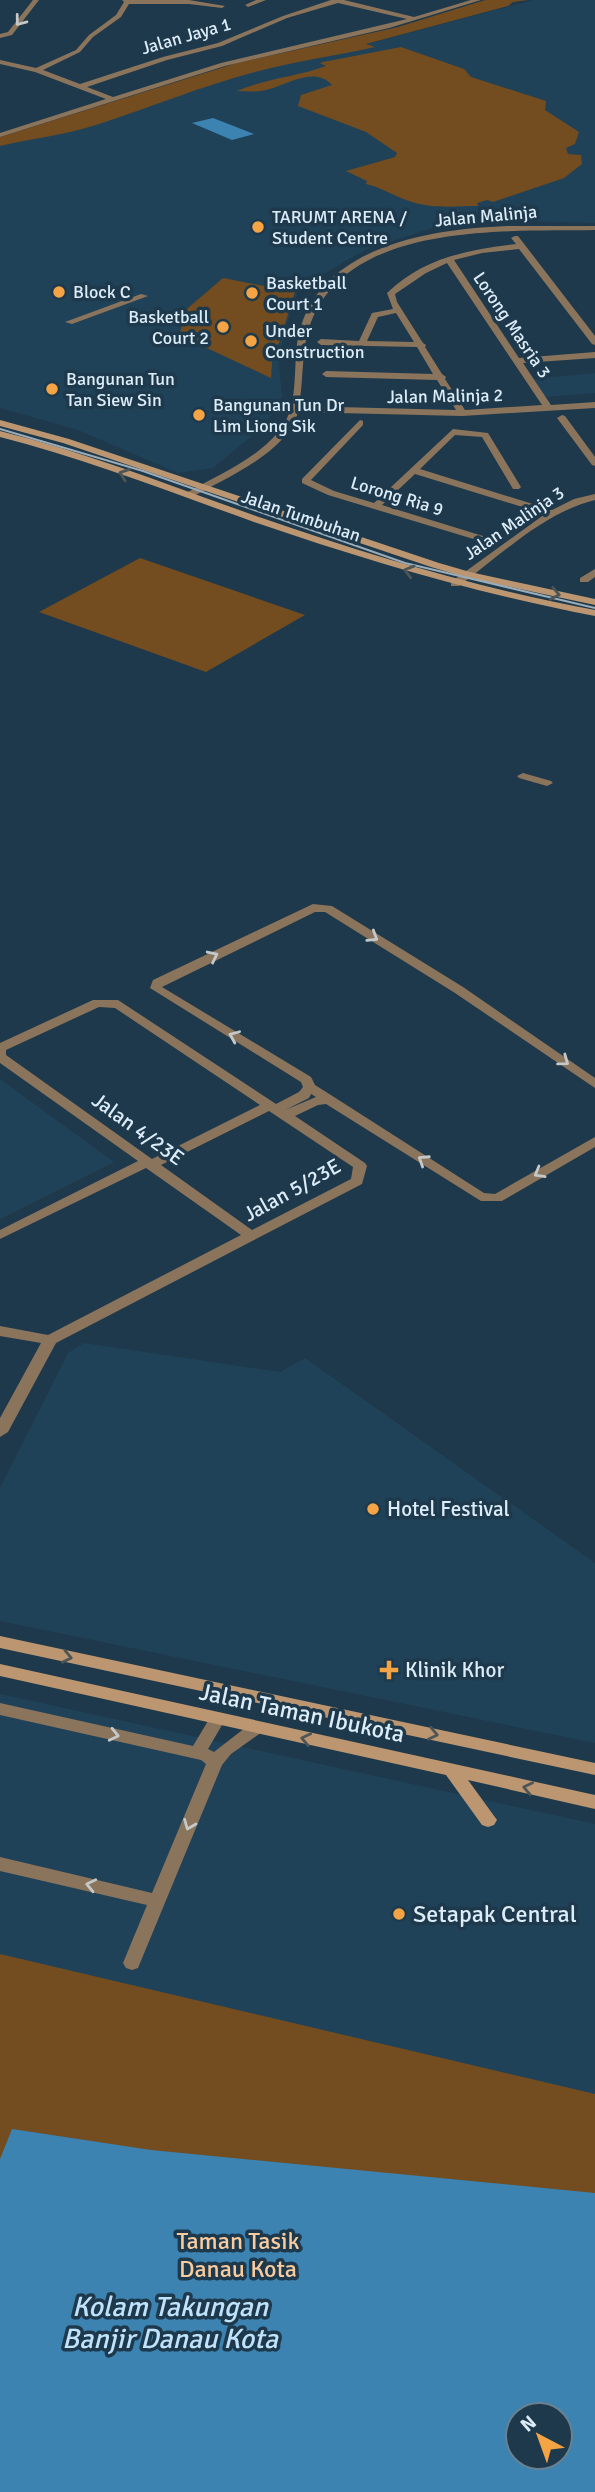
<svg xmlns="http://www.w3.org/2000/svg" width="595" height="2492" font-family="Signika,sans-serif">
<style>
.built{fill:#204259}
.green{fill:#734c1f;fill-rule:evenodd}
.water{fill:#3c83b2;fill-rule:evenodd}
.lines{fill:none;stroke-linecap:round;stroke-linejoin:round}
.minor{fill:#8b745c;fill-rule:evenodd}
.secondary{fill:#bc9670;fill-rule:evenodd}
.tram{stroke:#98acba;stroke-width:2}
.oneway{stroke:#c4c8c9}
.oneway2{stroke:#4d5556}
.poi-dot{fill:#f4a444;stroke:#1e394b;stroke-width:2.5}
.labels{text-anchor:middle;stroke-width:7;stroke-linejoin:round;paint-order:stroke}
.far-street-label{font-size:18px;fill:#dcecf8;stroke:#1e394b}
.far-poi-label{font-size:18px;fill:#dcecf8;stroke:#1e394b;text-anchor:start}
.street-label{font-size:21px;fill:#dcecf8;stroke:#1e394b}
.poi-label{font-size:21px;fill:#dcecf8;stroke:#1e394b;text-anchor:start}
.near-street-label{font-size:24px;fill:#dcecf8;stroke:#1e394b}
.near-poi-label{font-size:24px;fill:#dcecf8;stroke:#1e394b;text-anchor:start}
.near-park-label{font-size:24px;fill:#f9cc9f;stroke:#1e394b}
.near-water-label{font-size:28px;font-style:italic;fill:#bfe2fd;stroke:#1e394b}
</style>
<rect width="100%" height="100%" fill="#1e394b"/>
<!-- built -->
<path class="built" d="M534,0H595V223L487,220L436,227L367,249L299,288L284,332L279,366L282,397L266,424L213,468L178,473L78,430L0,408V145L228,76L359,46Z
M595,373V393L546,397L533,379Z
M0,1079L114,1162L0,1219Z
M84,1343L280,1372L305,1358L595,1563V1743L0,1621V1488L68,1353Z
M0,1694L595,1824V2098L0,1956Z"/>
<!-- green -->
<path class="green" d="M485,0H528L513,2L508,6L366,44L375,47C335,56 295,61 255,72C202,86 151,107 99,124C66,135 33,138 0,146V137L237,63L398,27Z
M401,47L464,69L471,77L546,101L545,110L579,132L575,144L566,148L568,154L581,155L582,164L564,178L493,202L487,200L477,203L478,206C457,206 433,209 412,202C396,197 383,188 366,184L367,181L346,171L395,157L397,153L366,132L298,106L301,95L332,85C313,64 283,88 261,91C253,92 245,91 237,91C267,78 296,77 326,66L320,63L323,62Z
M223,278L295,292L279,343L273,349L271,378L179,335L188,308Z
M140,558L305,615L206,672L39,612Z
M0,1954L595,2094V2492H0ZM518,2415H560V2457H518Z"/>
<!-- water -->
<path class="water" d="M213,118L254,134L232,140L192,123Z
M12,2129L151,2150L595,2193V2492H0V2159ZM518,2415H560V2457H518Z"/>
<g class="lines">
<!-- minor -->
<path class="minor" d="M33,0H39L12,35L0,38V34L8,32Z
M122,0H189L225,6L222,8L189,4H129L121,17L93,37L80,52L43,70L80,84L163,57L218,43L283,16L331,0H344L414,17L471,0H481L389,28L225,66L0,137V133L106,99L35,72L0,64V60L36,68L76,50L89,35L116,15L124,2ZM338,3L407,19L221,63L113,97L87,87L167,60L222,46L287,18Z
M256,0H266L248,7L245,5Z
M507,226H595V230C508,232 351,220 311,322C301,348 304,379 299,406L456,410L437,380L326,377L322,374L326,371L433,374L417,347L321,345L317,342L321,339L359,341L372,313L393,309L387,293C423,258 467,250 516,244L511,238L515,236H518L595,336V345L592,344L519,249L482,253L454,260L519,358L595,352V358L523,363L551,405L595,402V408L462,416L298,412C288,452 226,478 192,497H186V493C218,475 260,458 282,427C300,402 292,362 299,333C321,245 432,229 507,226ZM447,263L542,405L465,410L445,379L446,377L442,374L425,347L426,345L423,343L397,302L395,294L426,273ZM396,313L414,342L367,341L378,317Z
M141,294L148,296L72,324L65,322Z
M562,415L565,416L595,457V466L592,465L557,418Z
M360,420L363,421V425L311,480L334,491L374,503L453,429L488,433L521,487L519,489H513L482,437L455,435L420,469L552,510L574,499L595,494V500C543,513 501,555 459,586H451V582L545,514L415,474L382,505L483,536V540L480,541L328,495L302,483V479Z
M595,569V577L588,582H580V578Z
M523,773L551,781L553,783L547,786L519,778L517,776Z
M313,904L332,906L463,987L595,1078V1088L455,993L325,912H315L162,987L311,1077L315,1085L334,1097L484,1193L495,1194L595,1137V1147L502,1201H481L326,1104L318,1105L295,1116L365,1163L367,1166L362,1184L56,1343L8,1432L0,1437V1418L41,1343L0,1336V1326L48,1335L241,1235L146,1168L0,1239V1230L138,1161L0,1063V1043L93,1000H118L276,1104L299,1092L303,1087L301,1082L150,988L153,980ZM99,1007L115,1008L260,1105L152,1159L6,1055V1050ZM311,1094L316,1097L285,1110L309,1098ZM269,1111L353,1167L351,1179L252,1230L161,1165Z
M0,1703L193,1746L211,1716L217,1714L223,1716L225,1720L208,1749L214,1752L250,1724L256,1722L262,1724L264,1728L262,1732L231,1754L222,1765L138,1968L132,1970L126,1968L123,1963L147,1905L0,1871V1857L152,1893L206,1764L201,1760L0,1715Z"/>
<!-- secondary -->
<path class="secondary" d="M0,420L69,439L439,563L470,572L595,599V605L468,578L431,567L63,443L0,426Z
M0,431C89,453 176,488 262,518C372,556 481,589 595,610V616C479,594 368,561 257,523C172,493 87,459 0,437Z
M0,1636L595,1763V1775L0,1648Z
M0,1664L595,1795V1809L468,1780L497,1820L494,1825L488,1827L482,1825L446,1775L0,1676Z"/>
<!-- tram -->
<path class="tram" d="M0,429L143,471L405,563L595,608"/>
</g>
<!-- one-way arrows -->
<defs><path id="oneway-chevron" d="M-2-3.5L2.5 0L-2 3.5" fill="none" stroke-width="1.6" stroke-linecap="round" stroke-linejoin="round" transform="scale(1.75)"/></defs>
<g class="oneway">
<use href="#oneway-chevron" transform="translate(20 21) rotate(127)"/>
<use href="#oneway-chevron" transform="translate(373 937) rotate(32)"/>
<use href="#oneway-chevron" transform="translate(213 956) rotate(-26)"/>
<use href="#oneway-chevron" transform="translate(234 1036) rotate(-157)"/>
<use href="#oneway-chevron" transform="translate(564 1061) rotate(36)"/>
<use href="#oneway-chevron" transform="translate(423 1160) rotate(-147)"/>
<use href="#oneway-chevron" transform="translate(539 1173) rotate(150)"/>
<use href="#oneway-chevron" transform="translate(114 1735) rotate(13)"/>
<use href="#oneway-chevron" transform="translate(189 1825) rotate(112)"/>
<use href="#oneway-chevron" transform="translate(91 1885) rotate(-167)"/>
</g>
<g class="oneway2">
<use href="#oneway-chevron" transform="translate(124 474) rotate(-161)"/>
<use href="#oneway-chevron" transform="translate(409 571) rotate(-164)"/>
<use href="#oneway-chevron" transform="translate(555 594) rotate(11)"/>
<use href="#oneway-chevron" transform="translate(67 1657) rotate(12)"/>
<use href="#oneway-chevron" transform="translate(433 1734) rotate(12)"/>
<use href="#oneway-chevron" transform="translate(306 1739) rotate(-168)"/>
<use href="#oneway-chevron" transform="translate(528 1788) rotate(-168)"/>
</g>
<!-- markers -->
<g class="poi-dot">
<circle cx="258" cy="227" r="7"/>
<circle cx="59" cy="292" r="7"/>
<circle cx="252" cy="293" r="7"/>
<circle cx="223" cy="327" r="7"/>
<circle cx="251" cy="341" r="7"/>
<circle cx="52" cy="389" r="7"/>
<circle cx="199" cy="415" r="7"/>
<circle cx="373" cy="1509" r="7"/>
<path d="M385.5 1659.5h7v7h7v7h-7v7h-7v-7h-7v-7h7z"/>
<circle cx="399" cy="1914" r="7"/>
</g>
<g class="labels">
<!-- far-street labels -->
<g class="far-street-label">
<text transform="translate(186 36) rotate(-16)" y="6">Jalan Jaya 1</text>
<text transform="translate(486 216) rotate(-5)" y="6">Jalan Malinja</text>
<text transform="translate(512 325) rotate(56)" y="6">Lorong Masria 3</text>
<text transform="translate(445 396) rotate(-1)" y="6">Jalan Malinja 2</text>
<text transform="translate(397 496) rotate(17)" y="6">Lorong Ria 9</text>
<text transform="translate(301 516) rotate(19)" y="6">Jalan Tumbuhan</text>
<text transform="translate(514 523) rotate(-34)" y="6">Jalan Malinja 3</text>
</g>
<!-- far-poi labels -->
<g class="far-poi-label">
<text x="272" y="223">TARUMT ARENA /<tspan x="272" dy="21">Student Centre</tspan></text>
<text x="266" y="289">Basketball<tspan x="266" dy="21">Court 1</tspan></text>
<text x="73" y="298">Block C</text>
<text x="209" y="323" text-anchor="end">Basketball<tspan x="209" dy="21">Court 2</tspan></text>
<text x="265" y="337">Under<tspan x="265" dy="21">Construction</tspan></text>
<text x="66" y="385">Bangunan Tun<tspan x="66" dy="21">Tan Siew Sin</tspan></text>
<text x="213" y="411">Bangunan Tun Dr<tspan x="213" dy="21">Lim Liong Sik</tspan></text>
</g>
<!-- street labels -->
<g class="street-label">
<text transform="translate(138 1129) rotate(36)" y="7">Jalan 4/23E</text>
<text transform="translate(292 1190) rotate(-29)" y="7">Jalan 5/23E</text>
</g>
<!-- poi labels -->
<g class="poi-label">
<text x="387" y="1516">Hotel Festival</text>
<text x="405" y="1677">Klinik Khor</text>
</g>
<!-- near-street labels -->
<g class="near-street-label">
<text transform="translate(302 1713) rotate(12)" y="8">Jalan Taman Ibukota</text>
</g>
<!-- near-poi labels -->
<g class="near-poi-label">
<text x="413" y="1922">Setapak Central</text>
</g>
<!-- near-park labels -->
<g class="near-park-label">
<text x="238" y="2249">Taman Tasik<tspan x="238" dy="28">Danau Kota</tspan></text>
</g>
<!-- near-water labels -->
<g class="near-water-label">
<text x="170" y="2316">Kolam Takungan<tspan x="170" dy="32">Banjir Danau Kota</tspan></text>
</g>
</g>
<!-- north arrow -->
<g transform="translate(539 2436) rotate(319)"><circle r="33" fill="#1e394b" stroke="#6a8190" stroke-width="2"/>
<path d="M0-5L12 26L0 18L-12 26Z" fill="#f4a444"/>
<text y="-10" font-size="19" font-weight="bold" text-anchor="middle" fill="#dcecf8">N</text>
</g>
</svg>
